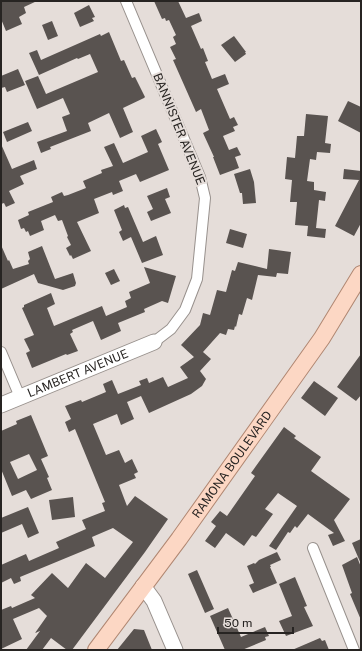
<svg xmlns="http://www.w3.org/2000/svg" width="362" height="651" font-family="'Public Sans',sans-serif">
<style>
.building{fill:#595350;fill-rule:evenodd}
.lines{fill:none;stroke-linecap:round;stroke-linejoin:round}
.street-casing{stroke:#98918d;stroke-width:12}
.secondary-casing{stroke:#98918d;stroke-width:17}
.primary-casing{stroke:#b08772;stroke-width:18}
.street{stroke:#fff;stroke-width:10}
.secondary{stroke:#fff;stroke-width:15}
.primary{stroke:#fcd7c4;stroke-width:16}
.labels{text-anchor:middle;stroke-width:4;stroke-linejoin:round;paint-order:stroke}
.street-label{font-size:12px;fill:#272422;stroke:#e5ddd9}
</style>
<rect width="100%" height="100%" fill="#e5ddd9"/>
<!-- building -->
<path class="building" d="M1,1H37L24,7L26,13L19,17L22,24L6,31L1,19Z
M154,1H178L186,18L199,13L202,21L191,26L201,49L203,48L208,61L205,62L212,79L225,74L229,84L217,89L230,119L234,117L238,125L233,127L235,131L223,136L229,150L237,147L241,155L235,157L239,168L220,175L213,157H214L203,133L209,130L201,109L196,112L173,60L176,59L170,47L176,44L173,37L176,35L169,20L166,21L165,18L162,19Z
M89,5L95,17L92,18L94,21L80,27L74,13Z
M52,21L58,36L48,40L42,25Z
M109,32L121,61L124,60L132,78L135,77L145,97L144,98L123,108L133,132L120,138L109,113L88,123L91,131L50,147L51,149L41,153L37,142L67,131L62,117L70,114L63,98L37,109L25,81L38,76L46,94L98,72L90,54L78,59L77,58L39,75L29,53L37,50L41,60L100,34L101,36Z
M234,36L246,52H245L246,54L235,62L221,45Z
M18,69L25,85L7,92L5,87L1,88V76Z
M348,101L361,107V133L338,121Z
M306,114L328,116L325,143L331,144L330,153L317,152L316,160L310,159L307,181L314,182V190L326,192L325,201L319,200L316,228L326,229L325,238L307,236L308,226L295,225L297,202H290L292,180L285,179L287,157L295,158L297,136H304Z
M28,122L32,131L7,142L3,132Z
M156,129L162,142L158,144L169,170L140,182L136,174L119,181L123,191L113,195L112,192L94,199L99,213L77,222L91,251L73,259L71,255L70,256L66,248L71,245L67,237L68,236L62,220L58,221L55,215L41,221L44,230L30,236L28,231L26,232L24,228L21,229L18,220L29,215L28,212L53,202L51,197L62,192L64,196L68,195L86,188L83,181L102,173L101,170L113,166L104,147L114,143L123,163L148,152L141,136Z
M1,144L12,169L34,160L37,169L20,176L24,184L9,191L15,203L6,207L4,203L1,204Z
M250,169L254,182L256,203L243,204L242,193H240L234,174Z
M344,169L361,171V223L354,236L335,226L359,180L343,179Z
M167,188L170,197L165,199L171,213L151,221L147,212L153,209L147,196Z
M124,205L125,208L128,207L143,242L156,236L163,255L142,263L131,237L123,241L119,232L122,230L114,210Z
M230,229L247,234L243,248L226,243Z
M1,245L8,261L9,260L13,269L29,264L28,261L30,259L28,252L42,246L55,279L73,273L76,283L75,286L63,290L38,283L34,274L1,289Z
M269,249L291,252L288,274L277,273L276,277L258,275L252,300L247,298L242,315L239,314L236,327L235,326L234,330L228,329L226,335L220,333L203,352L211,359L200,371L206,379L202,386L191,394L149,413L141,396L127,402L134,419L121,425L117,414L93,424L106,455L119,450L125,463L132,459L138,472L134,474L136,478L119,485L127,506L135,496L168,519L145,552L72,650H67L51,638L42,650H26L40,631L35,633L47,616L39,608L13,619L22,639L1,649V610L11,606L12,608L35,598L31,595L52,573L68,588L86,563L105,578L133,542L113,528L92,537L95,546L20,577L21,581L14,584L11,578L1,583V565L26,554L29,561L59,548L56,542L86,529L82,520L105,511L102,503L105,502L75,429L69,432L65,422L71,419L65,406L81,400L82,402L106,392L103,384L112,380L118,394L141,385L139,381L147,378L149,383L163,377L168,387L188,378L180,367L194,357L181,345L200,325L203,313L210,315L217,290L226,292L232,270L235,271L238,262L267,269Z
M144,267L176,276L168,303L162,301L144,309L145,312L118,323L121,331L101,340L93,321L72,330L73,332L70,334L78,351L67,355L66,354L32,368L26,353L30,351L24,339L34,335L22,308L24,307V305L51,293L55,304L47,308L54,326L102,306L106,316L127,307L125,301L131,298L129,292L150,283Z
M114,269L120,281L111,285L105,273Z
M361,354V395L356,401L337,387Z
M314,381L338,398L325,416L301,398Z
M31,415L48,456L41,459L49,477L47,478L52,490L31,499L26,490L12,496L1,469V431L17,424L16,421ZM29,454L37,470L18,479L10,462Z
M284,427L296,436L294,438L321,457L311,471L350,499L334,520L345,541L333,546L328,535L334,533L308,514L297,528L295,526L290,533L288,532L276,550L269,546L297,506L278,493L265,509L273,514L256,537L252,535L244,546L226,533L215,548L205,541L216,526L211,522L220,511L227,516L255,476L251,473Z
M73,497L75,517L52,520L49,500Z
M28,507L39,533L28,538L22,524L1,533V518Z
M361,539V564L352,543Z
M277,552L281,560L270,565L271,567H270L277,583L253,593L249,585L254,583L247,566L254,563L255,564L259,560Z
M357,557L361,567V620L350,594L352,593L342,565Z
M197,570L214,609L205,613L188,574Z
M295,577L307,606L304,607L313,626L286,636L279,621L292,616L279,584Z
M228,608L241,637L265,627L269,636L265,637L266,640L242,650H225L210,616Z
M134,629L144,630L152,650H117Z
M320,638L322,641L325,640L329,650H292Z"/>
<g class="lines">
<!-- street casing -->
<g class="street-casing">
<path id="street" d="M126,1L200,177L205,198L197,279L185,310L171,329L154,342
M1,352L20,397
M313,548L354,650"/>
</g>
<!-- secondary casing -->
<g class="secondary-casing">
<g id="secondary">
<path id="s1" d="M1,405L154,342"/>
<path d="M143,586L154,601L175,650"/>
</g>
</g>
<!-- primary casing -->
<g class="primary-casing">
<g id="primary">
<path id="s2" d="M96,650L179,539L322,338L361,274"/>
</g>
</g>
<!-- street -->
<use href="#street" class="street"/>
<!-- secondary -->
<use href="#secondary" class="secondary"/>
<!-- primary -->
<use href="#primary" class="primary"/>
</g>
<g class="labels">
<!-- street labels -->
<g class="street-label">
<text transform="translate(179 129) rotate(68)" y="4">BANNISTER AVENUE</text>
<text dy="4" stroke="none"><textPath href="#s1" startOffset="83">LAMBERT AVENUE</textPath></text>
<text dy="4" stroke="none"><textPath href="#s2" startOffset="230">RAMONA BOULEVARD</textPath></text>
</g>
</g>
<!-- border -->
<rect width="362" height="651" fill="none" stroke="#272422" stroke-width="4"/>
<!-- scale -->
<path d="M218 627v6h75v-6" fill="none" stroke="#272422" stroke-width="2"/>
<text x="224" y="627" font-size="12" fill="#272422" stroke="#e5ddd9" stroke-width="3" paint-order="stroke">50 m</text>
</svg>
